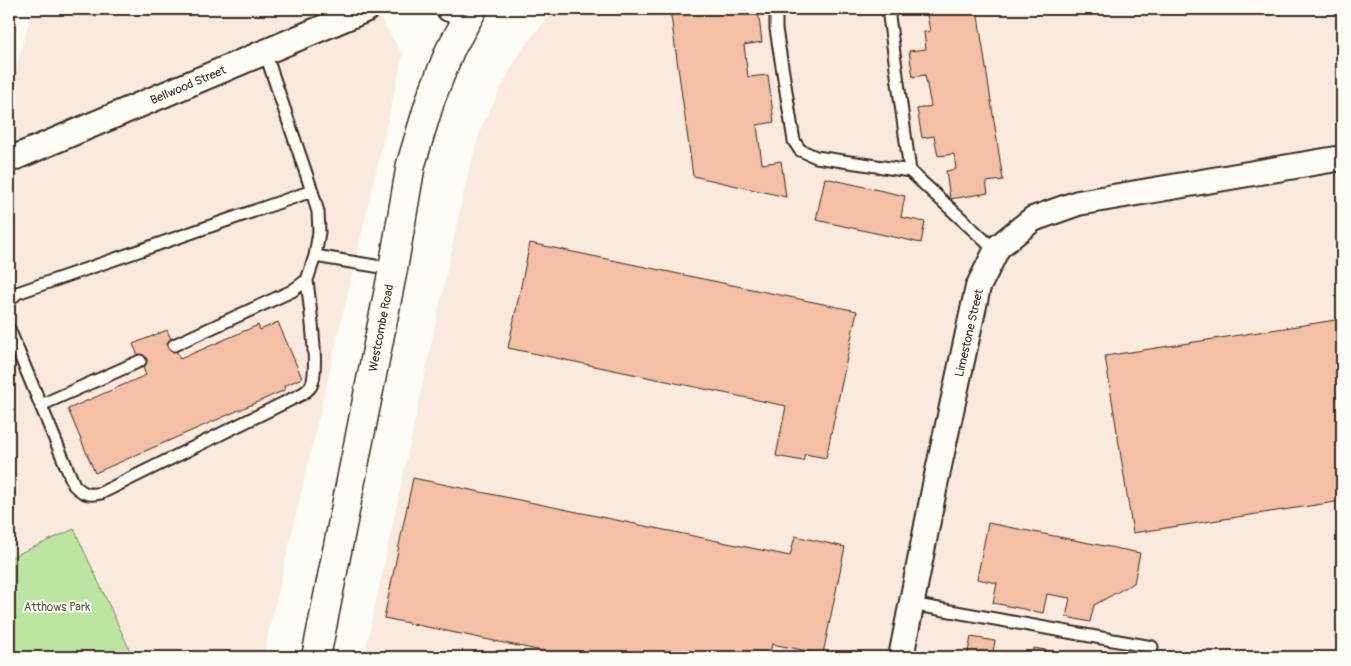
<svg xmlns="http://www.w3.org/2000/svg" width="1351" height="666" font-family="Pangolin,sans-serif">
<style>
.built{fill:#faeade}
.green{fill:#bbe5a1;stroke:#7b8860}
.building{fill:#f3bfa5;stroke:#3b2a1e}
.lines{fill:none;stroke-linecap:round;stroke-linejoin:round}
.service-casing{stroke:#3b2a1e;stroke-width:15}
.minor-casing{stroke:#3b2a1e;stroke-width:28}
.tertiary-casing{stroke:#3b2a1e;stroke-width:31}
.service{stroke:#fdfcf7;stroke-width:11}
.minor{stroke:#fdfcf7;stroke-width:24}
.tertiary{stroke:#fdfcf7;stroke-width:28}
.labels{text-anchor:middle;stroke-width:4;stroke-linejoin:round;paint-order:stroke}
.street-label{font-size:12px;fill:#3b2a1e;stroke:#fdfcf7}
.park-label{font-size:12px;fill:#5b593f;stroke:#fdfcf7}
</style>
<rect width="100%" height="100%" fill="#fdfcf7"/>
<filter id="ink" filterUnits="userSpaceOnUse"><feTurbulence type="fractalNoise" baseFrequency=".02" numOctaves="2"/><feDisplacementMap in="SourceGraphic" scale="10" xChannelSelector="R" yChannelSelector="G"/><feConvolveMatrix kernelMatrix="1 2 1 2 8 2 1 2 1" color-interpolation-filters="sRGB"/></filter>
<g filter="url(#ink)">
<!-- built -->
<path class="built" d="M32,9H375L403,55L263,657H133L74,529L9,558V94Z
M555,9H1342V657H364L468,173L482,125L520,51Z"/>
<!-- green -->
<path class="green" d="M74,529L133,657H9V558Z"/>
<!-- building -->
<path class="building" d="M670,9H758L762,42L744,45L748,77L768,75L774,122L757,125L762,164L781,161L786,197L693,176Z
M926,9H977L1003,180L986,182L988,193L950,199L946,171L956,169L954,154L938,156L934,136L922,138L917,109L931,106L925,75L913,77L909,51L926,49L924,32L930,31Z
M825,178L905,196L901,217L925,222L921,243L816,220Z
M530,243L857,311L826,458L805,454L803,461L776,456L786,406L508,348Z
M1342,319V501L1133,533L1105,356Z
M278,322L302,378L284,386L285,390L95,473L68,409L146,375L133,344L167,330L180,359L258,325L260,330Z
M413,478L790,556L795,536L845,547L823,654L772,644L769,657H571L384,618Z
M988,523L1140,553L1134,583L1094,605L1090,622L1066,617L1070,598L1047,594L1043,613L993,603L997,583L977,579Z
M971,637L995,641L992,657H967Z
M1034,648L1061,653V657H1032Z"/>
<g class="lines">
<!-- service casing -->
<g class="service-casing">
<path id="service" d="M779,9L776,17V29L794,141L800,150L816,157L910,171L996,251
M888,9L910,171
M315,256L393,269
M9,301L17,293L312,191
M9,329L74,485C83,494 89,496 101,493L302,394C305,392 309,389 311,386C320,371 309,301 307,280
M174,345L292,291L307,280L315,256L319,232L318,212L312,191L265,52
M41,405L140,361
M911,604L1152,647"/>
</g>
<!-- minor casing -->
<g class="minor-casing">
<path id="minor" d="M449,9L470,12
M9,160L367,9
M901,657L936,480L978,287L998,247L1033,219L1078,203L1342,158"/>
</g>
<!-- tertiary casing -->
<g class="tertiary-casing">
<path id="tertiary" d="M316,657L393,269L411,164L431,98L450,50L473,9"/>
</g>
<!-- service -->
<use href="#service" class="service"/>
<!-- minor -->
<use href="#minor" class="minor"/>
<!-- tertiary -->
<use href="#tertiary" class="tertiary"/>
</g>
</g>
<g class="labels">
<!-- street labels -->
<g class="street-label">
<text transform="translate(188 85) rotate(-23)" y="4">Bellwood Street</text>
<text transform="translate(381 328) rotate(-79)" y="4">Westcombe Road</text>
<text transform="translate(969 333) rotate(-77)" y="4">Limestone Street</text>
</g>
<!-- park labels -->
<g class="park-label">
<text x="57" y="611">Atthows Park</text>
</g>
</g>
<!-- margin -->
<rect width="1351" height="666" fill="none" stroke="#fdfcf7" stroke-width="30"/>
<rect x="15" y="15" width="1321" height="636" fill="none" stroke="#3b2a1e" stroke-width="2" filter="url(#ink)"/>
</svg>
